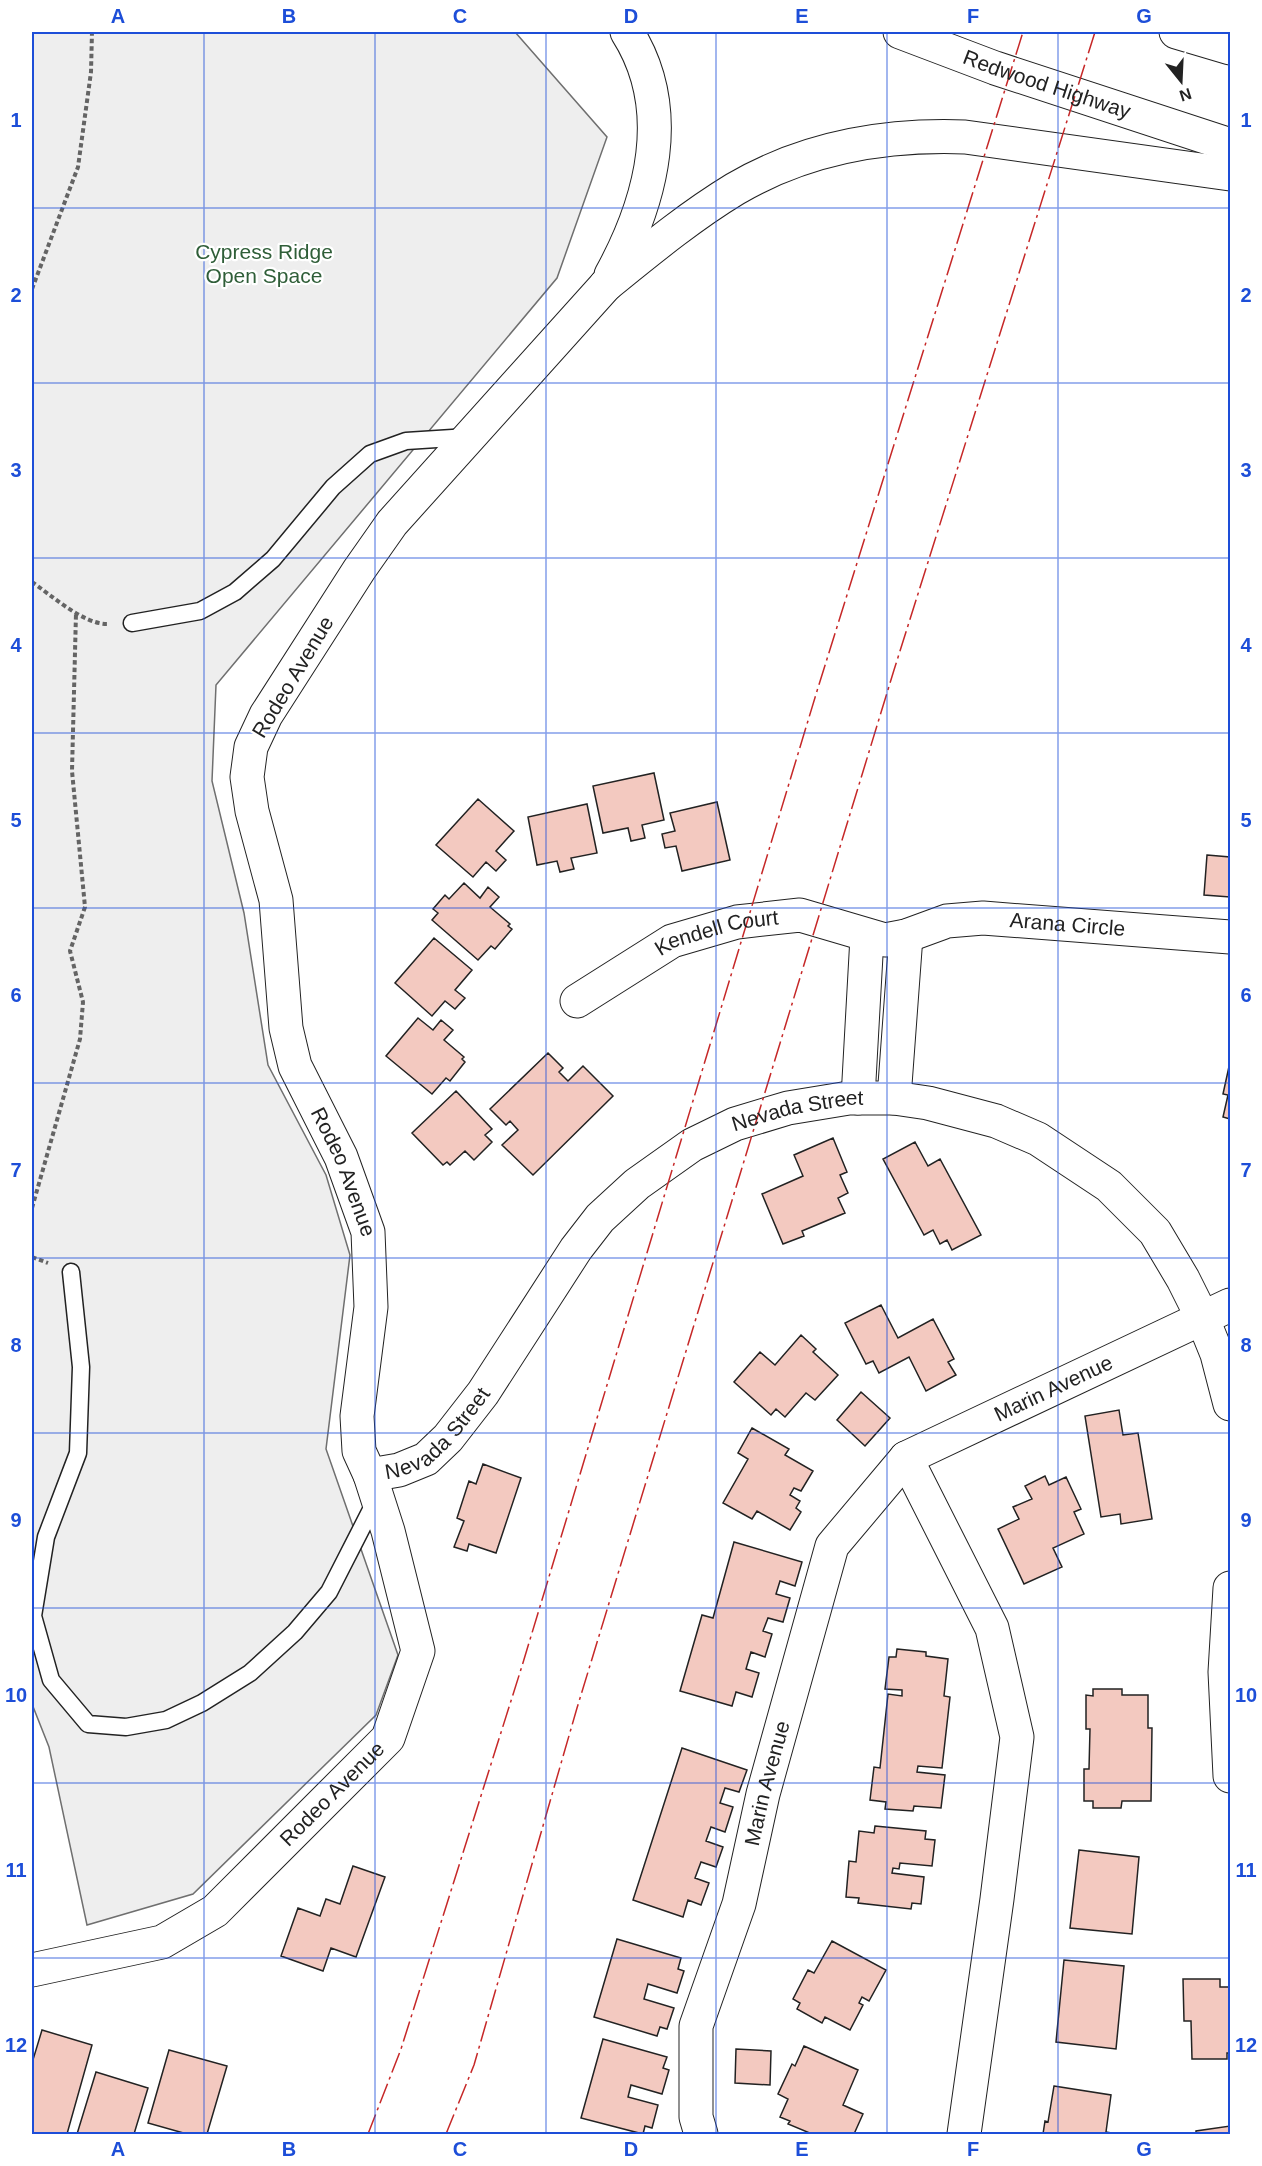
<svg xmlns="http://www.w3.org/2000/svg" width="1262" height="2166" font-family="Helvetica,sans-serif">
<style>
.green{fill:#eee;stroke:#6f6f6f;stroke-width:1.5}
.building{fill:#f3c9c0;stroke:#222;stroke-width:1.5}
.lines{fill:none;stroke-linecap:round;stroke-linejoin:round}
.service-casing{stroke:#222;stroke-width:19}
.minor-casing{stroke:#222;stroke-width:35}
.tertiary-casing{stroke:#222;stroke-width:35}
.motorway-casing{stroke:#222;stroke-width:35}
.path{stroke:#646464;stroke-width:4;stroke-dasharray:4.5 3;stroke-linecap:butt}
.service{stroke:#fff;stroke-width:16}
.minor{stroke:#fff;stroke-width:33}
.tertiary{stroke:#fff;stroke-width:33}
.motorway{stroke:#fff;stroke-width:33}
.power{stroke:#c62828;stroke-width:1.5;stroke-dasharray:21 4.5 3 4.5;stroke-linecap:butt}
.grid{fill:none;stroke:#1d4ed8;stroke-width:1.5;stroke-opacity:0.55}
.labels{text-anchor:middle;stroke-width:4.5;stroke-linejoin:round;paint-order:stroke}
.street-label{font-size:21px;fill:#222;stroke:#fff}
.park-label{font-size:21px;fill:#2f5e38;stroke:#fff}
.neatline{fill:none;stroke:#1d4ed8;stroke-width:2}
.grid-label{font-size:20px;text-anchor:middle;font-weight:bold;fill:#1d4ed8}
</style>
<rect width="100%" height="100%" fill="#fff"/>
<!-- green -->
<path class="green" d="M32,32H515L607,137L557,278L216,685L212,781L244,913L268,1065L326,1175L350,1255L326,1449L398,1655L376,1715L193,1894L87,1925L49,1747L32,1704Z"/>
<!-- building -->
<path class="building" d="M654,773L664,820L642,825L645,838L631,841L628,828L603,833L593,786Z
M478,799L514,831L496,851L506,860L496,871L486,862L473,877L436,845Z
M717,802L730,860L682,871L676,846L665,848L662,834L675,831L670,813Z
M587,804L597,853L571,858L574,869L560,872L557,861L537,865L528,817Z
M1207,855L1230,857V897L1204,895Z
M464,883L480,898L488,887L499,897L490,907L510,924L508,926L512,929L495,949L491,946L478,960L432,920L438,913L433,909L445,895L449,899Z
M434,938L472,970L455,990L465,998L455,1009L445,1001L432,1016L395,983Z
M418,1018L433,1030L441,1020L453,1030L444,1040L464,1057L462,1059L465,1062L450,1081L446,1078L432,1094L386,1056Z
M548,1053L563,1068L559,1072L568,1081L583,1066L613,1096L533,1175L502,1145L518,1130L510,1121L506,1125L490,1109Z
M1230,1062V1119L1223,1117L1228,1095L1223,1094Z
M456,1091L492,1129L485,1135L492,1142L474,1160L465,1151L450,1165L447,1162L443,1165L412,1133Z
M833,1138L847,1172L840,1175L848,1193L838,1198L845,1213L802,1231L804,1236L783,1244L762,1194L803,1176L794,1155Z
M915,1142L928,1166L940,1159L981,1235L952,1250L947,1240L940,1244L933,1230L924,1235L883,1159Z
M881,1305L898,1338L933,1319L954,1359L948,1362L956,1375L926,1391L909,1357L879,1373L873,1361L866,1364L845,1323Z
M801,1335L816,1349L813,1352L838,1375L815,1400L806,1393L785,1417L776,1409L771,1415L734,1382L760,1352L775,1365Z
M861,1392L890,1418L865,1446L837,1420Z
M1119,1410L1123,1435L1138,1433L1152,1519L1121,1524L1120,1514L1101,1517L1085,1416Z
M752,1428L789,1449L785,1455L813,1471L801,1491L794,1488L790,1495L800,1501L796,1508L801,1512L790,1530L757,1511L752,1519L723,1503L748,1459L738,1453Z
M483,1464L521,1478L496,1553L469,1544L467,1551L454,1547L464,1521L457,1518L469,1481L476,1484Z
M1045,1476L1049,1485L1066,1477L1081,1509L1074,1512L1084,1534L1053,1548L1062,1567L1024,1584L998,1529L1019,1519L1013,1507L1032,1499L1025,1486Z
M734,1542L802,1562L795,1586L780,1581L776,1594L790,1598L783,1622L768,1618L763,1631L772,1634L765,1657L751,1652L746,1669L759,1673L752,1697L736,1692L732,1706L680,1691L702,1615L713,1618Z
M897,1649L926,1652V1656L948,1659L944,1696L950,1697L942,1768L918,1766L917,1772L945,1775L941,1808L914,1806L913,1811L885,1809L886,1802L870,1800L874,1767L880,1768L888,1694L902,1696V1690L885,1689L889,1657H896Z
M1093,1689H1122V1695H1148V1728H1152L1151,1801H1122L1121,1808H1093V1801H1084V1769H1089L1090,1729H1086V1695L1093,1696Z
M682,1748L747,1770L739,1792L725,1788L720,1803L733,1807L725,1832L711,1827L706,1841L723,1847L716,1867L701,1862L695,1878L709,1883L701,1905L688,1900L683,1917L633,1900Z
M875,1826L926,1831L925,1839L935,1840L932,1866L900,1863L899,1869L893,1868L892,1873L924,1877L921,1904L912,1903L911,1909L858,1903L859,1898L846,1897L849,1861L856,1862L859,1831L874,1833Z
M1079,1850L1139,1857L1132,1934L1070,1928Z
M353,1866L385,1877L356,1957L331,1948L323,1971L281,1956L298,1908L320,1916L326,1899L340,1904Z
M617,1939L681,1958L678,1969L684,1971L677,1993L648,1984L644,1999L674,2008L667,2029L660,2027L657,2036L594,2017Z
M832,1941L886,1970L869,2001L862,1997L859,2003L863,2005L850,2030L825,2017L822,2023L797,2009L800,2003L793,1999L808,1970L814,1973Z
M1064,1960L1124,1966L1116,2049L1056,2042Z
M1183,1979H1220V1987H1230V2053H1227V2059H1192L1191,2021H1184Z
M42,2030L92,2045L67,2134H32V2063Z
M603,2039L667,2057L663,2068L669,2070L662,2094L631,2085L628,2097L658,2105L652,2128L645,2126L643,2134L581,2118Z
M804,2046L858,2070L843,2105L863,2114L854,2134H812L788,2124L790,2121L780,2117L788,2099L778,2094L792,2064L795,2066Z
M736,2049L771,2051L770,2085L735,2083Z
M169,2050L227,2066L207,2134H187L148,2123Z
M96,2072L148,2088L134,2134H77Z
M1054,2086L1111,2095L1106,2132L1117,2134H1043L1045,2121L1048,2122Z
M1230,2126V2134H1196V2131Z"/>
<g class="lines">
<!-- service casing -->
<g class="service-casing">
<path id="service" d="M132,623L200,611L235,592L273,559L333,487L370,454L406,441L468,437
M71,1272L81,1367L78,1453L46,1537L33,1616L51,1680L88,1724L126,1727L166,1720L202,1703L250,1673L295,1632L329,1592L376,1500"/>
</g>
<!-- minor casing -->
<g class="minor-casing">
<g id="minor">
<path id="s1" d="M577,1001L672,941L737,922L800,915L885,940L906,936L947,921L983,918L1230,937"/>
<path d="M858,1098L867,937"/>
<path d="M894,1098L906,936"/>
<path d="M906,1458L992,1628L1017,1737L997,1899L964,2134"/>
<path id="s2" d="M32,1970L162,1942L215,1911L388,1738L418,1651L388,1531L370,1475"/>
<path id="s3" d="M701,2134L696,2117V2026L739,1904L763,1794L832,1546L906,1458L1230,1305"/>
</g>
</g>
<!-- tertiary casing -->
<g class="tertiary-casing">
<g id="tertiary">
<path id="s4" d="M606,285L392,523L359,570L266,715L251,747L247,777L252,811L276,900L286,1028L295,1066L341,1157L368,1232L371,1307L357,1416L359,1451L370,1475L399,1470L426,1459L448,1438L483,1393L576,1249L600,1218L637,1184L692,1145L735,1124L788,1108L849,1098H894L928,1103L996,1121L1038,1139L1109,1186L1155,1232L1183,1279L1202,1317L1217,1354L1230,1404"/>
<path d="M1230,1588L1225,1672L1230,1776"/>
</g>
</g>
<!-- motorway casing -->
<g class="motorway-casing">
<g id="motorway">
<path id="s5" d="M900,32L995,68L1230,145"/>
<path d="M1176,32L1230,48"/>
<path d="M611,275C652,200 676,109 627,32"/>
<path d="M606,285C648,251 689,217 735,189C805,148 885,134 965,137L1230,174"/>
</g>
</g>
<!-- path -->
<path class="path" d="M32,289L78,167L91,72L92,32
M32,582C51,595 83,624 107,624
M32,1208L80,1039L83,1002L70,951L85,907L72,771L76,613
M32,1257L48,1263"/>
<!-- service -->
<use href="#service" class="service"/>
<!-- minor -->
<use href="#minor" class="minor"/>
<!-- tertiary -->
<use href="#tertiary" class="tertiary"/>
<!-- motorway -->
<use href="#motorway" class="motorway"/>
<!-- power -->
<path class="power" d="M368,2134L401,2049L522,1666L817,691L1023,32
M446,2134L474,2065L577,1708L894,670L1095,32"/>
</g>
<!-- grid -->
<path class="grid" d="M204,32V2134M375,32V2134M546,32V2134M716,32V2134M887,32V2134M1058,32V2134M32,208H1230M32,383H1230M32,558H1230M32,733H1230M32,908H1230M32,1083H1230M32,1258H1230M32,1433H1230M32,1608H1230M32,1783H1230M32,1958H1230"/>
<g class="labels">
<!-- street labels -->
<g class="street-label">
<text dy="7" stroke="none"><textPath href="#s5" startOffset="156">Redwood Highway</textPath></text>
<text transform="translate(293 677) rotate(-59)" y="7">Rodeo Avenue</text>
<text dy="7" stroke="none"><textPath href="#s1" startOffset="518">Arana Circle</textPath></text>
<text dy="7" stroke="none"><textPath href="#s1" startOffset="158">Kendell Court</textPath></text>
<text dy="7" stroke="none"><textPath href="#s4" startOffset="1924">Nevada Street</textPath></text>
<text dy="7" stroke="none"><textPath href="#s4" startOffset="1026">Rodeo Avenue</textPath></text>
<text dy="7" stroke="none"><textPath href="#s3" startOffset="886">Marin Avenue</textPath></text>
<text dy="7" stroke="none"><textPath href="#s4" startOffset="1420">Nevada Street</textPath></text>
<text dy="7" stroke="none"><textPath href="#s3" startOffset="362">Marin Avenue</textPath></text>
<text dy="7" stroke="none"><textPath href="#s2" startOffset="360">Rodeo Avenue</textPath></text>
</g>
<!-- park labels -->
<g class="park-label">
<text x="264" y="259">Cypress Ridge<tspan x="264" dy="24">Open Space</tspan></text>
</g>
</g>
<!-- border -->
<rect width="1262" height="2166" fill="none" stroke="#ffffff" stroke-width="66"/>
<!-- north arrow -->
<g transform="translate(1181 81) rotate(162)" stroke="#ffffff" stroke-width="4.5" paint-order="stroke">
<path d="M0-4.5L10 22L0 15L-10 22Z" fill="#222222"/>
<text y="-9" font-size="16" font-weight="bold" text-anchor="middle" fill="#222222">N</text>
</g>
<rect x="33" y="33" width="1196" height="2100" class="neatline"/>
<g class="grid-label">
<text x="118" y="23">A</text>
<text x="289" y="23">B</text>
<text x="460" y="23">C</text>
<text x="631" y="23">D</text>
<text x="802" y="23">E</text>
<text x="973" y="23">F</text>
<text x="1144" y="23">G</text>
<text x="16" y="127">1</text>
<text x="1246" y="127">1</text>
<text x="16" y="302">2</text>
<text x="1246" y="302">2</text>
<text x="16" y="477">3</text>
<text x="1246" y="477">3</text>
<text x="16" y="652">4</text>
<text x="1246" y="652">4</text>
<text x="16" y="827">5</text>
<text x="1246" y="827">5</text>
<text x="16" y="1002">6</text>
<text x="1246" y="1002">6</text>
<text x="16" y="1177">7</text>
<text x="1246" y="1177">7</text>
<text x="16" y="1352">8</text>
<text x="1246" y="1352">8</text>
<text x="16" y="1527">9</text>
<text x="1246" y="1527">9</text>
<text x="16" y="1702">10</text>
<text x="1246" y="1702">10</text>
<text x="16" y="1877">11</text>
<text x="1246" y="1877">11</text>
<text x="16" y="2052">12</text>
<text x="1246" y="2052">12</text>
<text x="118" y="2156">A</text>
<text x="289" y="2156">B</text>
<text x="460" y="2156">C</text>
<text x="631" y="2156">D</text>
<text x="802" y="2156">E</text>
<text x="973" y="2156">F</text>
<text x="1144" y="2156">G</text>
</g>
</svg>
